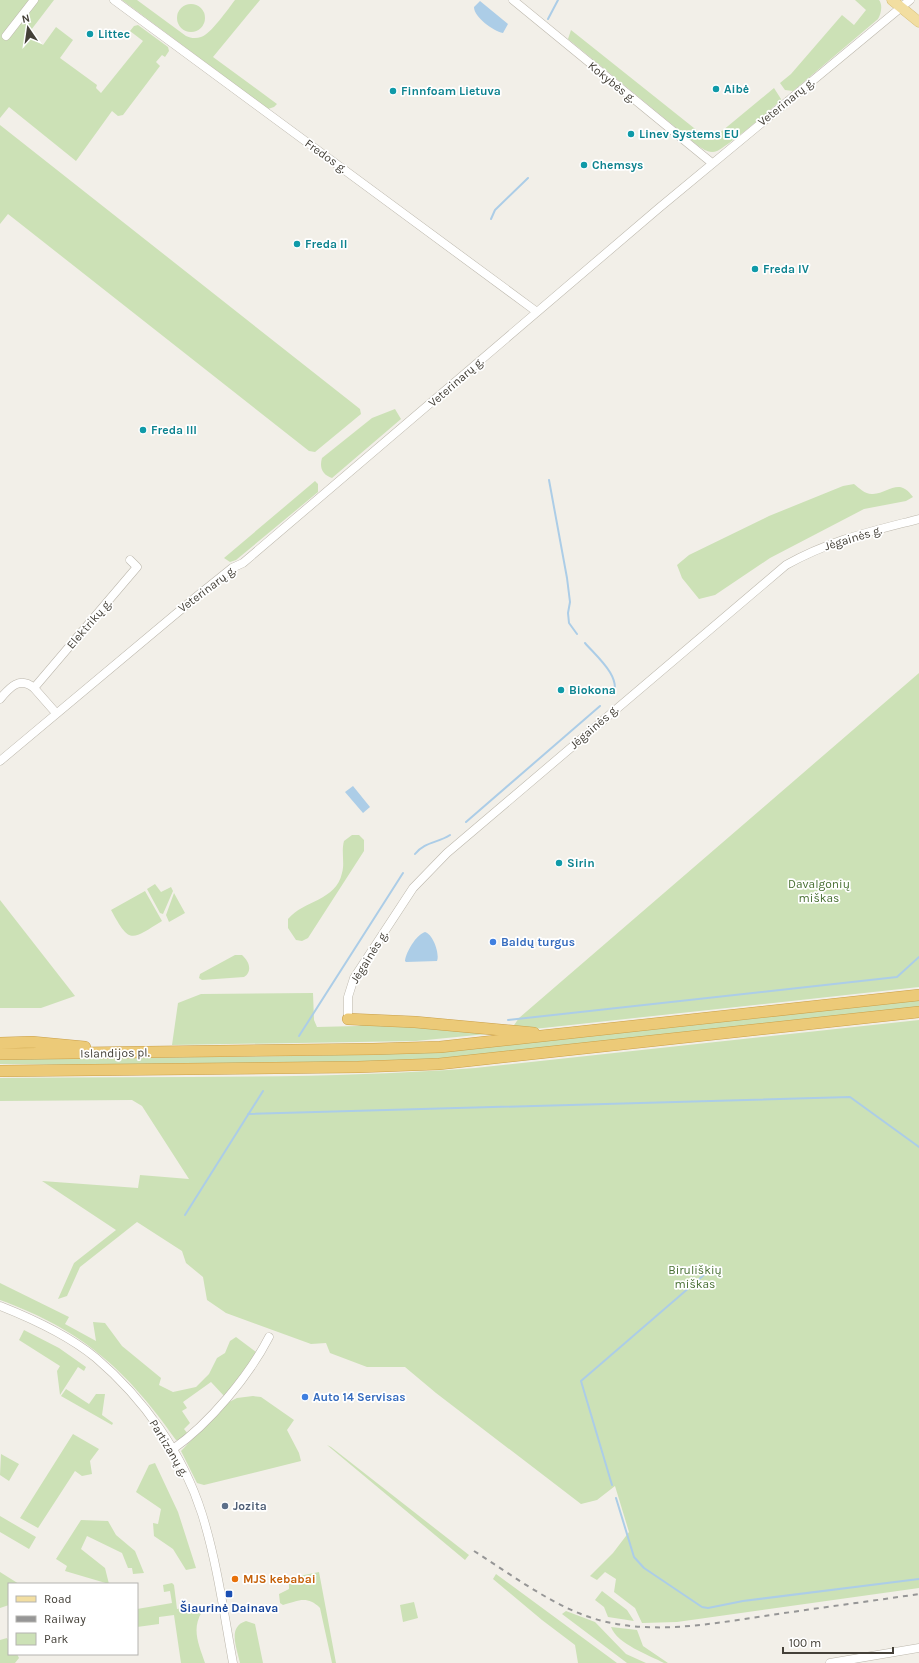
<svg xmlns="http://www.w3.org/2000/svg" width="919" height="1663" font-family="Karla,sans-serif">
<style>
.green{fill:#cce1b6}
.water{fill:#accde7}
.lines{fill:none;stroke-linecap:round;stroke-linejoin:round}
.stream{stroke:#accde7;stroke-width:2}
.minor-casing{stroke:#bcb7ac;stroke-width:9}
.major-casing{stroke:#d5bb73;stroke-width:11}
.highway-casing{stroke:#caa04a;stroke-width:12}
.minor{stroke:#fff;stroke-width:8}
.major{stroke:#f2dea1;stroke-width:10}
.highway{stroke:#ecca78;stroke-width:11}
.rail{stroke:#969696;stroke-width:2;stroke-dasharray:5 5;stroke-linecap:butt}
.culture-dot{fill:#0f9aa8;stroke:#fff;stroke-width:1.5}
.shop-dot{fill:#3f7fe0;stroke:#fff;stroke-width:1.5}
.service-dot{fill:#5c6f8a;stroke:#fff;stroke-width:1.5}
.food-dot{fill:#e8710a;stroke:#fff;stroke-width:1.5}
.transit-dot{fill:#1a4fb4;stroke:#fff;stroke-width:1.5}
.labels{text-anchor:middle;stroke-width:3.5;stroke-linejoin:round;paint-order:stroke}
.culture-label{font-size:12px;font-weight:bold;fill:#0d838f;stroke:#fff;text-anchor:start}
.street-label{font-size:12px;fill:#444038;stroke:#fff}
.park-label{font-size:12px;fill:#476f32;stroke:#fff}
.shop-label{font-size:12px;font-weight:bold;fill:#366cbe;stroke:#fff;text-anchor:start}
.service-label{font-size:12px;font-weight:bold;fill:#4e5e75;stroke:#fff;text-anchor:start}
.food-label{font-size:12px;font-weight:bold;fill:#c56008;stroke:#fff;text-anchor:start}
.transit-label{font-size:12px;font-weight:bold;fill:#164399;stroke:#fff}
</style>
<rect width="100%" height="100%" fill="#f2efe8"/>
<!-- green -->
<path class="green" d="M0,0H54L28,34L43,45L56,27L73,40L60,58L97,85L96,88L101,93L143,41L130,31L134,26L138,25L168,47L169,51L165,57L162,55L156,62L160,66L123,115L118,116L112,111L76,161L9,107L0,118Z
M122,0H137L186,36C190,38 196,39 201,37C211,34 228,9 235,0H260L213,57L277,104L274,107L268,109Z
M855,0H879C883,5 881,14 878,19L793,91L785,90L780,83L791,74L842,15L854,25L866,10Z
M177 18a14 14 0 1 1 28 0a14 14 0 1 1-28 0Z
M571,30L704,136H716L774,88L781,99C777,106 725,148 717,151C709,154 703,149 697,145L568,39Z
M0,125L360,409L361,414L315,452L309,451L8,214L0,224Z
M395,409L401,419L332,478C323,475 319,468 322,458L372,418Z
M315,481L318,484V492L236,560L230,562L224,558Z
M854,484C859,488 866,495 873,494C889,493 899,477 913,497L906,501L864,509L770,558L715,595L699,599L682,578L677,565L689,555L769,516L843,486Z
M919,673V987L534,1029L512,1028L519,1018Z
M352,835H359L364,840V851L308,938L302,941L296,940L288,928V919C304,900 336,901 342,873C345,863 341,852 344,841Z
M155,884L161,892L171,887L173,891L163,914L160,913L147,889Z
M145,891L162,921C131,940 130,945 111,910Z
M174,893L185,913L169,922L166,915Z
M0,900L75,996L41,1008H0Z
M235,955H242C249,961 253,971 244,977L202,980L199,978L200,974Z
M313,993L314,1020L317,1027L357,1026L372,1023L497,1033L416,1041L172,1045L178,1003L201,994Z
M919,1000V1008L488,1054L421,1060L341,1062L78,1065L0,1064V1059L294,1056L411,1053L471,1049Z
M919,1020V1588L677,1622L642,1623L635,1608L614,1592L616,1579L605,1572L597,1580L590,1576L613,1553L629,1532L615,1486L597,1500L581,1504L436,1393L405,1367H367L330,1353L326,1343L311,1344L226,1313L207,1300L203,1277L186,1263L182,1251L137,1222L80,1267L67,1296L58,1299L74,1263L116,1230L42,1181L138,1188L140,1175L189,1179L142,1106L132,1100L0,1101V1078C158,1076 317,1080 475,1068Z
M0,1283L69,1317L65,1324L96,1341L93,1322L105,1323L122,1346L161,1378L159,1385L173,1392L196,1387L209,1374L217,1358L225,1353L230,1341L236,1337L256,1352L240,1378L225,1397L211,1382L183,1402L187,1408L182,1411L190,1423L184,1429L188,1434L181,1441L176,1440C126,1369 82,1330 0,1300Z
M24,1330L59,1348L86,1367L84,1371L78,1367L60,1395L57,1371L60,1366L19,1340Z
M66,1389L89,1404L96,1394H105L102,1415L113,1423L112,1425L61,1396Z
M253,1396L261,1397L294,1420L287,1430L299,1453L301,1461L204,1485L197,1483L181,1451L227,1403L237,1398Z
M73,1434L99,1449L90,1461L92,1474L82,1476L75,1471L38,1528L20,1518Z
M327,1445L331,1447L469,1555L465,1560Z
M1,1454L19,1464L9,1481L0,1475Z
M155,1463L178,1512L196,1568L186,1570L173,1549L154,1536L153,1523L158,1524L161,1509L136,1492L149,1465Z
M0,1516L36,1537L29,1549L0,1532Z
M81,1520L108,1521L116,1535L135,1551L144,1573L133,1574L132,1568H128L122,1553L87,1536L81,1549L105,1568L109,1584L65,1571L67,1566L56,1559Z
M0,1572L19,1584H9V1605L0,1608Z
M319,1572L336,1663H332L320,1608C307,1595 298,1601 283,1605L280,1603L279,1594L289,1589V1578Z
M496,1574L617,1663H578L575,1645L542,1620L493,1579Z
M172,1583L174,1585L177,1609L190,1607L202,1612C191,1629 199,1645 205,1663H181L174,1615L159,1617V1624L137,1627V1609L172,1603L170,1591L164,1592L163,1585Z
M602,1591L627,1610L634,1621L608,1617L604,1607L595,1600Z
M414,1602L418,1618L403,1622L400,1605Z
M566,1611L595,1622L626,1654L646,1663H627L562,1614Z
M246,1621L255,1624L263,1663H240C237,1648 227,1627 246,1621Z
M611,1627L637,1630L643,1646L668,1663H664C649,1655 617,1644 611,1627Z
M7,1638L9,1642V1654H17L19,1658L15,1663H0V1640Z"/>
<!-- water -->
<path class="water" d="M480,1L508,24L503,33C493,31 474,17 474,7Z
M353,786L370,807L363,813L345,792Z
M425,932C433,934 440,954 437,961L406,962L405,961C406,952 416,935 425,932Z"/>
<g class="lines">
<!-- stream -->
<path class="stream" d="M548,19L558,0
M491,219L495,210L528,178
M549,480L567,578L570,602L568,613L569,623L577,634
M585,643C596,656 622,677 613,695
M466,822L600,706
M415,854C424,842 438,843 450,835
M508,1020L897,977L919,957
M299,1036L403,873
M248,1114L850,1097L919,1147
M185,1215L263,1091
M612,1485L581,1381L705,1274
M616,1498L634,1557L644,1568L702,1607L708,1608L743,1601L919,1579"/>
<!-- minor casing -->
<g class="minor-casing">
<path id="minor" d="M114,0L537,312
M513,0L712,163
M6,36L34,0
M0,699C10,687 20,676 34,688
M56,713L34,688L137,567L130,560
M0,761L196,597L232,568L243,563L659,208L910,0
M348,1019V997L354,978L413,888L447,853L786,565C831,540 869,532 919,519
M0,1306C33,1319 68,1335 96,1358C144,1399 183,1454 202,1514C217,1562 224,1614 233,1663
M173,1449C209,1424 249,1376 269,1337
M830,1663L919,1648"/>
</g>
<!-- major casing -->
<g class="major-casing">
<path id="major" d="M892,0L919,22"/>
</g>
<!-- highway casing -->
<g class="highway-casing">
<path id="highway" d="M348,1019L415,1022L534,1033
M0,1043L32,1042L85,1047
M0,1054L373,1049L440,1047L919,995
M0,1071L358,1067L439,1064L919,1012"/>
</g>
<!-- minor -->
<use href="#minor" class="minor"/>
<!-- major -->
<use href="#major" class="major"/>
<!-- highway -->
<use href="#highway" class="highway"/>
<!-- rail -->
<path class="rail" d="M474,1551C509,1573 543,1599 581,1614C644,1639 713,1623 778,1614C825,1607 872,1601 919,1594"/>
</g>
<!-- markers -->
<g class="culture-dot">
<circle cx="90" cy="34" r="4"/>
<circle cx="716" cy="89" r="4"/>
<circle cx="393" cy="91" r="4"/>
<circle cx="631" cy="134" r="4"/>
<circle cx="584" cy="165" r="4"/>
<circle cx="297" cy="244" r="4"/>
<circle cx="755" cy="269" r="4"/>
<circle cx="143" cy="430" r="4"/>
<circle cx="561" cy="690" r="4"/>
<circle cx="559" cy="863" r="4"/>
</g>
<g class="shop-dot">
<circle cx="493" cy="942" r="4"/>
<circle cx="305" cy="1397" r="4"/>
</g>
<circle class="service-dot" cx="225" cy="1506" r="4"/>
<circle class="food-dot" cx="235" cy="1579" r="4"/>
<rect class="transit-dot" x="225" y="1590" width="8" height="8" rx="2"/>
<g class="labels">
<!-- culture labels -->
<g class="culture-label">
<text x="98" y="38">Littec</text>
<text x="724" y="93">Aibė</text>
<text x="401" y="95">Finnfoam Lietuva</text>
<text x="639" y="138">Linev Systems EU</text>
<text x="592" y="169">Chemsys</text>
<text x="305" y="248">Freda II</text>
<text x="763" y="273">Freda IV</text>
<text x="151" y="434">Freda III</text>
<text x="569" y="694">Biokona</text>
<text x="567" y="867">Sirin</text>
</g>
<!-- street labels -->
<g class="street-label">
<text transform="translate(612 82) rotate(39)" y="4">Kokybės g.</text>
<text transform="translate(786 102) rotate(-39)" y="4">Veterinarų g.</text>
<text transform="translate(326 156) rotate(36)" y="4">Fredos g.</text>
<text transform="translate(456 382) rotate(-41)" y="4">Veterinarų g.</text>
<text transform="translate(853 538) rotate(-17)" y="4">Jėgainės g.</text>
<text transform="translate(207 589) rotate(-37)" y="4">Veterinarų g.</text>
<text transform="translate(89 624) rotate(-49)" y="4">Elektrikų g.</text>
<text transform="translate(594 727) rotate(-41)" y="4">Jėgainės g.</text>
<text transform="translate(369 957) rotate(-58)" y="4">Jėgainės g.</text>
<text transform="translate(115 1053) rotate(-1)" y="4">Islandijos pl.</text>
<text transform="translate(169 1448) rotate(59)" y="4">Partizanų g.</text>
</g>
<!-- park labels -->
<g class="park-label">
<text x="819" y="888">Davalgonių<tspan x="819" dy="14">miškas</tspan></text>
<text x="695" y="1274">Biruliškių<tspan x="695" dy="14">miškas</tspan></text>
</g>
<!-- shop labels -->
<g class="shop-label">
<text x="501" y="946">Baldų turgus</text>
<text x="313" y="1401">Auto 14 Servisas</text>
</g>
<!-- service labels -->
<g class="service-label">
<text x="233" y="1510">Jozita</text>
</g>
<!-- food labels -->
<g class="food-label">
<text x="243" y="1583">MJS kebabai</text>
</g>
<!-- transit labels -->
<g class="transit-label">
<text x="229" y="1612">Šiaurinė Dainava</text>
</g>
</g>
<!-- legend -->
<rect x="8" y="1583" width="130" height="72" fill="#ffffff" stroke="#b4b3af"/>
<rect x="16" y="1596" width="20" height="6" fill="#f2dea1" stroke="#b4b3af"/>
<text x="44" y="1603" font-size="12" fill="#444038">Road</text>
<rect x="16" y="1616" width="20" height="6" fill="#969696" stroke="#b4b3af"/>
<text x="44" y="1623" font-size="12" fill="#444038">Railway</text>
<rect x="16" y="1633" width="20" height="12" fill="#cce1b6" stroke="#b4b3af"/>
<text x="44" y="1643" font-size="12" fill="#444038">Park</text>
<!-- north arrow -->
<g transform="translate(28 28) rotate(347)" stroke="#ffffff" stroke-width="3" paint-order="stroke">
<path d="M0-3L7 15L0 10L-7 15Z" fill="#444038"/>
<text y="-6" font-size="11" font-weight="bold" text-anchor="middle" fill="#444038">N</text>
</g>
<!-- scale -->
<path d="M783 1647v6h110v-6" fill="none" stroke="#444038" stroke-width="2"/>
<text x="789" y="1647" font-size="12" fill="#444038" stroke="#ffffff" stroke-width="3" paint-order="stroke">100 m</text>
</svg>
